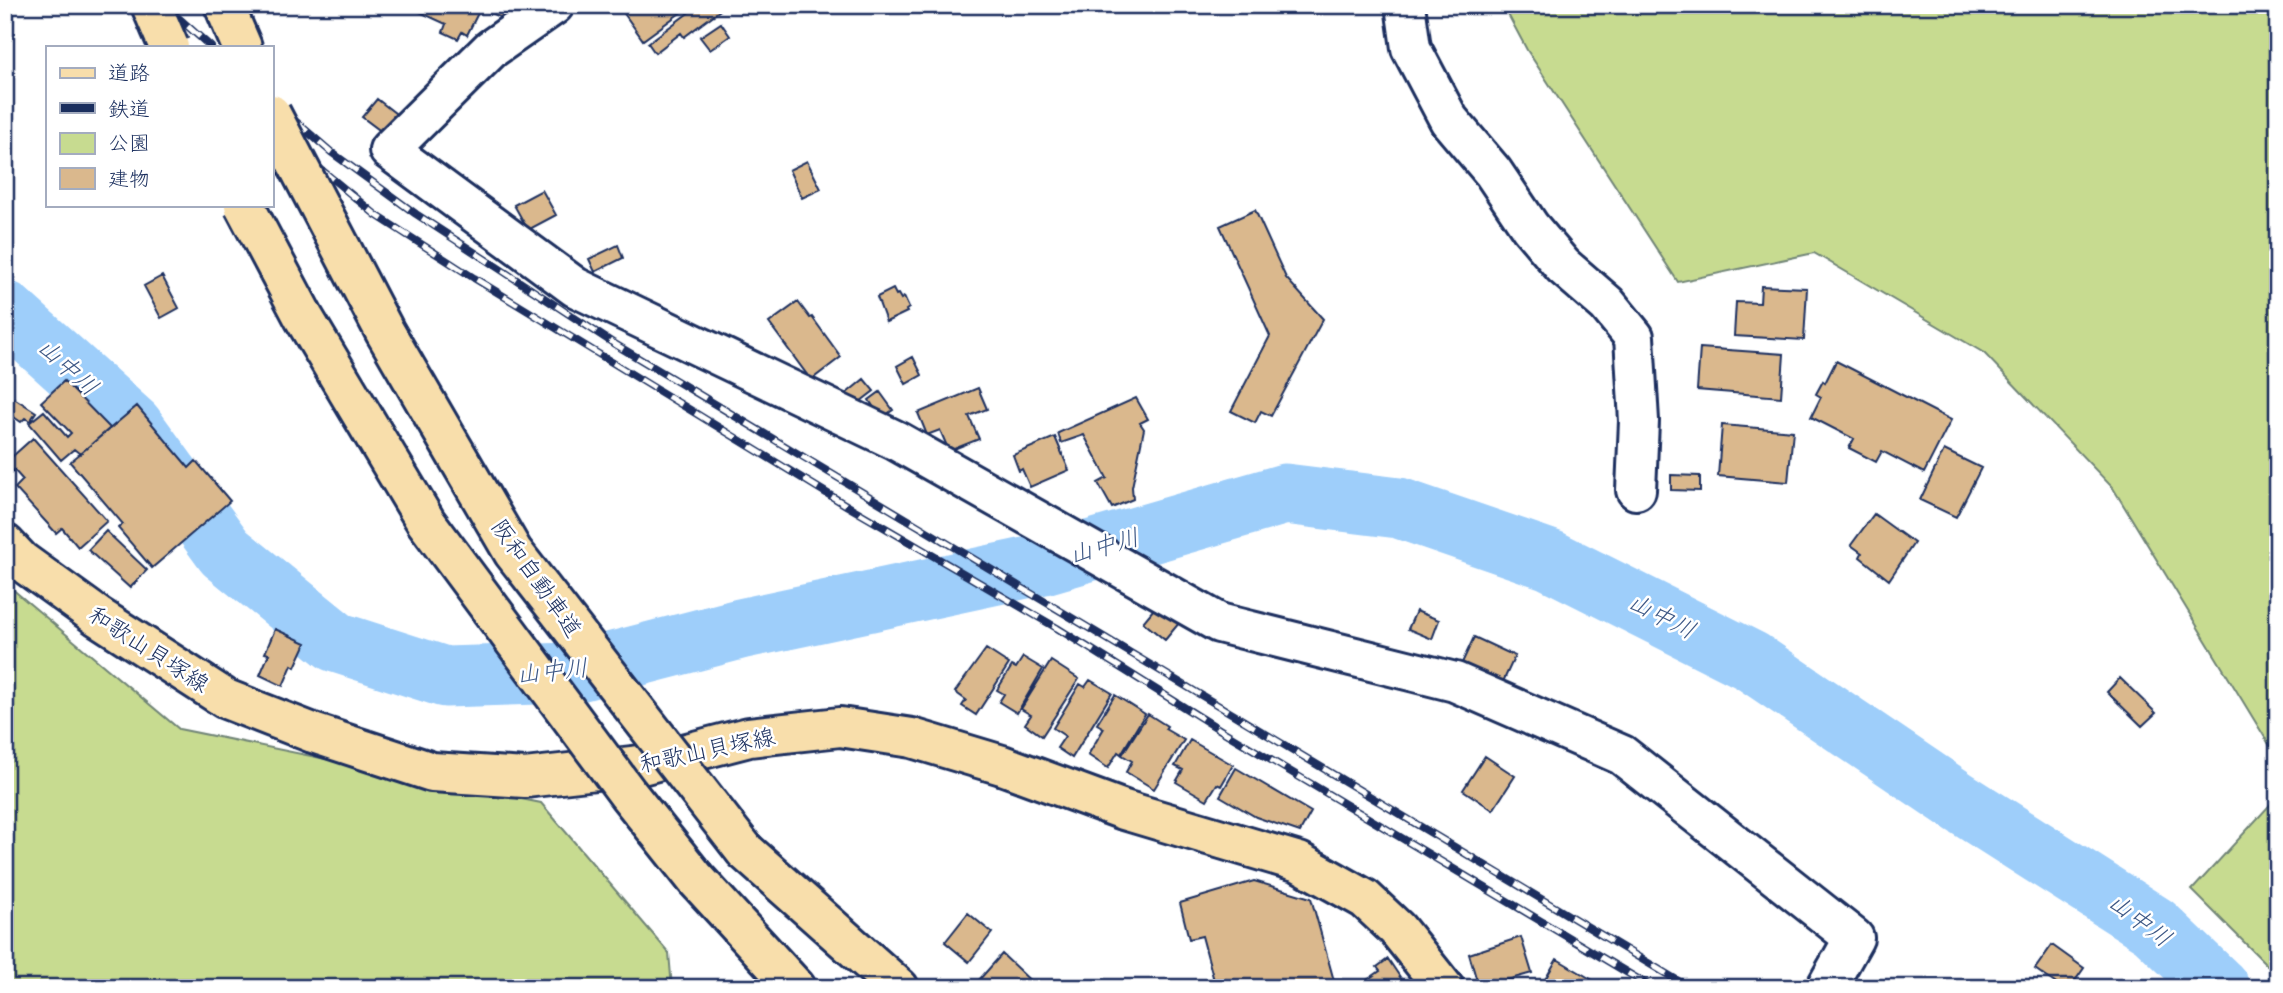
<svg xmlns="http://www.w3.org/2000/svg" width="2283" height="993" font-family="Dekko,'Klee One',sans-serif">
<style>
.green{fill:#c7db90;stroke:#718577;stroke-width:2}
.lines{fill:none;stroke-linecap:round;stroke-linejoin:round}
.river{stroke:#9ecefa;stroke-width:61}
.building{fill:#dab88d;stroke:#1b2f5e;stroke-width:2}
.minor-casing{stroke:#1b2f5e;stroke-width:44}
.major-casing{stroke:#1b2f5e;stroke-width:44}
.highway-casing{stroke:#1b2f5e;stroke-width:44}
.minor{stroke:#fff;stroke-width:38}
.major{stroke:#f8deab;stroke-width:38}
.highway{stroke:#f8deab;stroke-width:38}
.rail-casing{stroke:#1b2f5e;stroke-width:8}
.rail{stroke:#fff;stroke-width:5;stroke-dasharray:16;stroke-linecap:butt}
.highway-bridge-casing{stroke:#1b2f5e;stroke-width:44;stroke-linecap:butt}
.highway-bridge{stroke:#f8deab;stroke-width:38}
.labels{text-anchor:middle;stroke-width:5;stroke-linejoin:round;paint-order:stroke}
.street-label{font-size:23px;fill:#1b2f5e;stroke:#fff}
.water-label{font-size:24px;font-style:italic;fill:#3c5785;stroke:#fff}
</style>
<rect width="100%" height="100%" fill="#fff"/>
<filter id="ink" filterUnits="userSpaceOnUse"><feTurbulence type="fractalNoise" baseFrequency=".0143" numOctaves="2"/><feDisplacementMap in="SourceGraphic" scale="14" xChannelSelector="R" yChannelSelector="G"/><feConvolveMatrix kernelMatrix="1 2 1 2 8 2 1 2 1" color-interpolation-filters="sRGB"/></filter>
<g filter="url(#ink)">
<!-- green -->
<path class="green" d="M1503,5H2278V759L2113,488L1984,353L1814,253L1678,282L1527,50Z
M5,583L179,729L541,803L669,953L672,988H5Z
M2278,796V976L2192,890Z"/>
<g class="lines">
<!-- river -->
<path class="river" d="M5,311L133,426L225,552L336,642L445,677L571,673L740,629L1044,564L1285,494L1399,508L1550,560L1751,661L1956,800L2154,926L2219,988"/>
</g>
<!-- building -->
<path class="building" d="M412,5H482L467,35L462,32L458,39L443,32L446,24L411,8Z
M486,5H520L512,23L484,10Z
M618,5H691L643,40Z
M699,5H720L723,8L684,37L681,33L655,53L648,43Z
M721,23L730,36L710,50L700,37Z
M377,99L400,117L386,135L362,117Z
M807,161L821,189L802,198L789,170Z
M542,190L556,215L528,230L514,205Z
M1255,210L1286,278L1323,319L1271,416L1261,411L1255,423L1231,411L1270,336L1220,226Z
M618,245L623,258L595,272L589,259Z
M162,276L179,308L161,318L144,286Z
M1761,286L1807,288L1804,340L1734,336L1736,302L1760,303Z
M893,289L896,295L898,294L901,299L904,297L909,308L906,310L907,312L886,322L877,297Z
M798,302L810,318L812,317L841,357L811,380L769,323Z
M1700,348L1784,354L1781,397L1697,390Z
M913,357L922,375L906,384L897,366Z
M1836,361L1951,420L1924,473L1882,451L1876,462L1849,448L1854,439L1811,417L1821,397L1816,394L1823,381L1825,383Z
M864,379L874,391L852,408L842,397Z
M64,381L110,428L80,454L74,449L61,460L29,423L44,411L67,437L71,433L41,402Z
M978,388L987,409L969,416L979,439L949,451L940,430L927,435L918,413Z
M880,392L893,410L881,418L869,400Z
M14,398L36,412L30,421L25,418L21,422L5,411Z
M1136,398L1148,419L1140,423L1144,429L1132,487L1133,499L1112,508L1098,483L1107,478L1084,435L1061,443L1058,433Z
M137,406L189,468L196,461L230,501L152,568L118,528L123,524L70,462Z
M1722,425L1793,431L1788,482L1718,476Z
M1055,437L1069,470L1030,487L1022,469L1019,471L1013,455Z
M33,438L107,521L78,547L62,528L56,533L15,488L23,480L14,470L11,473L5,467V463Z
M1944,450L1981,468L1956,517L1920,500Z
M1671,475L1700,476V491L1671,490Z
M1874,514L1914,543L1889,580L1860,557L1862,553L1851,545Z
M106,531L147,570L130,588L88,550Z
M1158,604L1180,622L1165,640L1143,622Z
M1416,611L1439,620L1432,639L1408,629Z
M275,629L306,643L295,667L292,665L283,686L260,675L269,654L265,653Z
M1474,637L1515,656L1502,684L1461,665Z
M986,649L1009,664L976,715L962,706L966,700L955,692Z
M1023,657L1043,669L1017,713L999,702L1004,694L997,690L1012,666L1016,668Z
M1051,661L1079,679L1042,736L1025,724L1031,715L1021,709Z
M2120,678L2156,713L2142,726L2107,692Z
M1090,680L1112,693L1072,758L1057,748L1065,736L1053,728L1080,684L1085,687Z
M1115,695L1145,714L1121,754L1118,752L1108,768L1088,755L1104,728L1097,724Z
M1148,714L1167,726L1165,729L1184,740L1154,789L1126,772L1132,761L1122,755Z
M1190,740L1233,765L1221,786L1217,784L1207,800L1176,782L1183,770L1175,766Z
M1485,756L1515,776L1493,810L1463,790Z
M1236,768L1311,812L1300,832L1256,817L1220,796Z
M1254,881L1311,898L1336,988H1216L1202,936L1189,939L1180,903Z
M968,913L992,933L969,962L945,942Z
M1521,937L1532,973L1479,988L1469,954Z
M2052,945L2084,968L2070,988H2062L2035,969Z
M1002,954L1038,988H988L979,980Z
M1388,959L1406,986L1372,988L1367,980L1380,971L1377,967Z
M1557,959L1606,988H1540Z"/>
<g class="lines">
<!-- minor casing -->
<g class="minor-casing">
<path id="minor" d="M554,5L491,49L389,150L575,287L897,441L1219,623L1455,682L1622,755L1854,938L1826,988
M1405,5L1411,48L1449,120L1493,172L1530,227L1563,266L1607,304L1634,337L1639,421L1636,490"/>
</g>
<!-- major casing -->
<g class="major-casing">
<path id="major" d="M5,544L21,561L97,616L226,699L313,733L432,772L525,778L641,765L749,737L840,727L912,738L1002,765L1124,810L1299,862L1365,899L1397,929L1444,988"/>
</g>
<!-- highway casing -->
<g class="highway-casing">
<path id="highway" d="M224,5L242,47
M745,851L899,988
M695,878L796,988"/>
</g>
<!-- minor -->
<use href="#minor" class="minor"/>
<!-- major -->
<use href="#major" class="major"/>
<!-- highway -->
<use href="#highway" class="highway"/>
<!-- rail casing -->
<g class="rail-casing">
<path id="rail" d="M133,5L178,47
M164,5L211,47
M271,100L331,152L416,214L613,343L1690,988
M271,128L376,215L474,278L846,505L1057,628L1219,729L1653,988"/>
</g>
<!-- rail -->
<use href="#rail" class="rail"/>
<!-- highway-bridge casing -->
<g class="highway-bridge-casing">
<path id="highway-bridge" d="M151,5L169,47
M271,114L385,332L513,552L745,851
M244,205L304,318L426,522L628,794L695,878"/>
</g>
<!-- highway-bridge -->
<use href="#highway-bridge" class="highway-bridge"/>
</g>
</g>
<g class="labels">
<!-- street labels -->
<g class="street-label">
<text transform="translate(537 578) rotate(55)" y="8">阪和自動車道</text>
<text transform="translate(149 649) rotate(33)" y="8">和歌山貝塚線</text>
<text transform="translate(707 750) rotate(-12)" y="8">和歌山貝塚線</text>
</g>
<!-- water labels -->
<g class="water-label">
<text transform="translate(68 367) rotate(42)" y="8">山中川</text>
<text transform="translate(1104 546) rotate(-16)" y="8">山中川</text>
<text transform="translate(1662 616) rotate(27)" y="8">山中川</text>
<text transform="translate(552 671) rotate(-6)" y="8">山中川</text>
<text transform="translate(2140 920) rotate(37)" y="8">山中川</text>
</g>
</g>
<!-- margin -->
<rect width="2283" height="993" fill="none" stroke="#fff" stroke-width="28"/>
<rect x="14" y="14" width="2255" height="965" fill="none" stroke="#1b2f5e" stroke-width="2.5" filter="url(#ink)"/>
<!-- legend -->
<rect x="46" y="46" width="228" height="161" fill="#ffffff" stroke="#a4acbf" stroke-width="2"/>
<rect x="60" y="68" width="35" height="10" fill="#f8deab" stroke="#a4acbf" stroke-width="2"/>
<text x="108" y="80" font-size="21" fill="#1b2f5e">道路</text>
<rect x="60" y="103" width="35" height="10" fill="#1b2f5e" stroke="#a4acbf" stroke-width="2"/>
<text x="108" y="116" font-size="21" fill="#1b2f5e">鉄道</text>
<rect x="60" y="133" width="35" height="21" fill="#c7db90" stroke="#a4acbf" stroke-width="2"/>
<text x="108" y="150" font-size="21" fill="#1b2f5e">公園</text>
<rect x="60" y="168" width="35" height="21" fill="#dab88d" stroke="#a4acbf" stroke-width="2"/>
<text x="108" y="186" font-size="21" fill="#1b2f5e">建物</text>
</svg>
